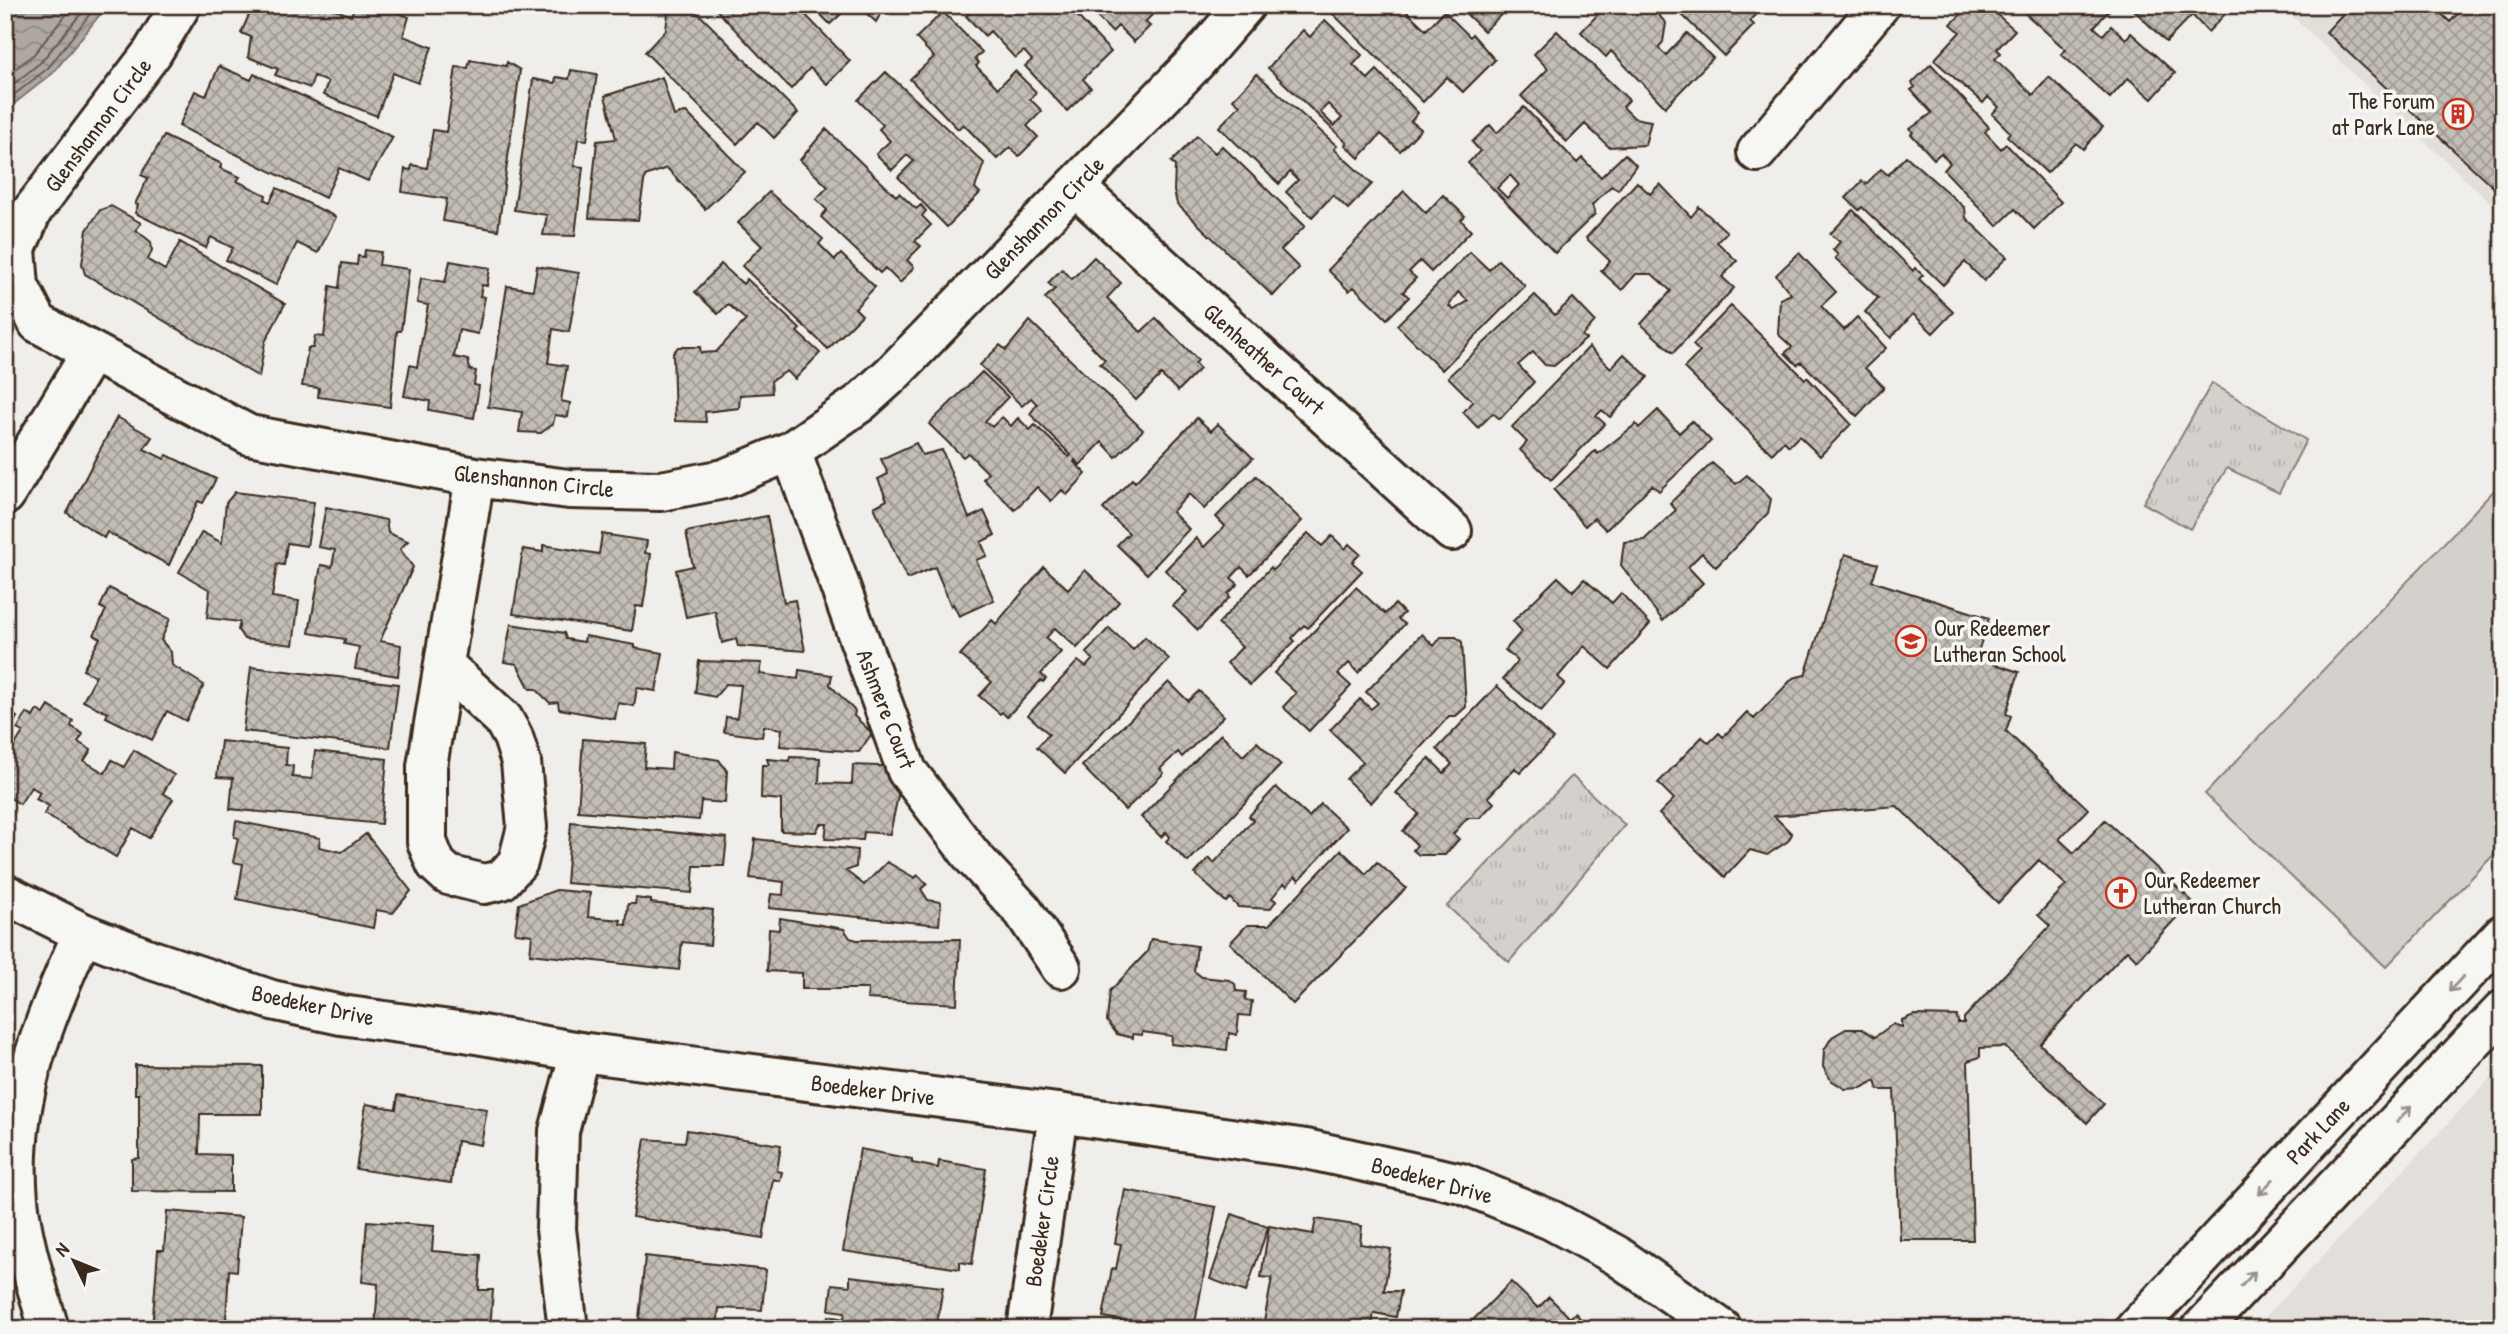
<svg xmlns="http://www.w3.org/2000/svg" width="2508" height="1334" font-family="'Patrick Hand',sans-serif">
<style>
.built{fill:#e2dfdb}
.park{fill:url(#park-tufts);stroke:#887e75;stroke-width:2}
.pitch{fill:#d4d1cc;stroke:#887e75;stroke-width:2}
.water{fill:url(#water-waves);stroke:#81766d;stroke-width:2}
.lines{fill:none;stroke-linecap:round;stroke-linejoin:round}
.shore{stroke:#695c52;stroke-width:2}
.building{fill:url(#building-cross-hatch);stroke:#3b2a1e;stroke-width:2;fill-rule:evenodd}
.minor-casing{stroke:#3b2a1e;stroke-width:44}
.tertiary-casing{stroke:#3b2a1e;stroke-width:44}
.secondary-casing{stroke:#3b2a1e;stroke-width:44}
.minor{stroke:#f6f6f2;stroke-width:38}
.tertiary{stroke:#f6f6f2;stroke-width:38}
.secondary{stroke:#f6f6f2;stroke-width:38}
.oneway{stroke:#989088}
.labels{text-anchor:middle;stroke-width:7;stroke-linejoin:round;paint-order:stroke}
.poi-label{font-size:23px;fill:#3b2a1e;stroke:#f6f6f2;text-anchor:start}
.street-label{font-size:23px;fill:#3b2a1e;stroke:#f6f6f2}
</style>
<defs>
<pattern id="park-tufts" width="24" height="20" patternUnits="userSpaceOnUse" patternTransform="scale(1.75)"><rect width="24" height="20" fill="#d4d1cc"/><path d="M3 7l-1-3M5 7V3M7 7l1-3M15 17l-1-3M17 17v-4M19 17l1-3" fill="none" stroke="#b7b4af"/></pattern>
<pattern id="water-waves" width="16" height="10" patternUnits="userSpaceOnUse" patternTransform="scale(1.75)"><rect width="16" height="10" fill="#afa8a1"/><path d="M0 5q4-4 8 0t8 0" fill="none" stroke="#908983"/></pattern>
<pattern id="building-cross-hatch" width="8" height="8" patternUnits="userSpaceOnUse" patternTransform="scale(1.75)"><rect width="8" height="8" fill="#c2bdb7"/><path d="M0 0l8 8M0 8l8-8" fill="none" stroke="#9f9a94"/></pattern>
</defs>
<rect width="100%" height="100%" fill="#efeeea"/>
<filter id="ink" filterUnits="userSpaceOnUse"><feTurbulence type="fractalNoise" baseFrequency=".0143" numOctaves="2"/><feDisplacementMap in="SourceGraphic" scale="14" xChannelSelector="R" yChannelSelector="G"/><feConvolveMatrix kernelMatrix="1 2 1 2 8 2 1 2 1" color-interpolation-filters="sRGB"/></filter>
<g filter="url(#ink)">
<!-- built -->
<path class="built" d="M2299,5H2503V215L2290,14Z
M2503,1065V1329H2254Z"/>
<!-- park -->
<path class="park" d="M2212,383L2306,440L2279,493L2227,468L2190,529L2143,503Z
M1572,776L1625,825L1509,962L1447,906Z"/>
<!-- pitch -->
<path class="pitch" d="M2503,481V845L2386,967L2205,794Z"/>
<!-- water -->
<path class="water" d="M5,5H105L102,12L53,73L5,111Z"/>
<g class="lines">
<!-- shore -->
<path class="shore" d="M5,77L34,54L74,5
M5,91L41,62L88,5
M5,102L48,68L97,5"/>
</g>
<!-- building -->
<path class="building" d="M276,5H325L351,16L355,5H387L391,10L409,17L403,36L432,47L418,83L393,73L377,116L323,95L328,82L314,76L310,88L275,75L278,69L248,57L251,37L241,33L252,8L268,14L271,8L274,10Z
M679,5L692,8L701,16L798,113L774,138L758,122L737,144L645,52L666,30L668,13Z
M712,5H796L850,61L827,84L810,68L791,89Z
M811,5H851L830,24Z
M857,5H886L876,22Z
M978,5H1067L1111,52L1083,79L1091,88L1067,111L1025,66L1032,60L1024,51L1015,58L990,31L985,36L966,16Z
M1085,5H1155L1158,9L1145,22L1150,26L1134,42L1118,26L1112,32Z
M1400,5L1426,30L1444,11L1470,37L1472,34L1495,60L1463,92L1447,77L1423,102L1330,11L1335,5Z
M1457,5H1511L1484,31Z
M1603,5H1655L1652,8L1666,23L1663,42L1658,48L1666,55L1687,33L1713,58L1665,107L1611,51L1606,57L1581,32L1605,7Z
M1672,5H1766L1750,21L1754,25L1724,56Z
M1971,5H2003L1995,13L2015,30L1997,49L2001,53L1995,59L2033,95L2049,77L2103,127L2083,149L2076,143L2047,173L2007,136L2010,132L1992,114L1999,107L1988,97L1983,103L1934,60L1960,32L1951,24Z
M2022,5H2110L2112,7L2094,27L2103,35L2111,26L2126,39L2131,33L2175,73L2152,99L2128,78L2110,98L2061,54L2066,50L2019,8Z
M2129,5H2220L2227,12L2208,32L2192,15L2166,42Z
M2351,5H2432L2450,22L2466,5H2503V196L2326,32Z
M943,12L982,52L975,59L979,63L976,66L998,88L1015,71L1036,92L1030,99L1042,111L1027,126L1038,137L1019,156L1010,147L997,159L963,124L958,129L910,79L934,57L916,38Z
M1325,20L1362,55L1353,65L1368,79L1377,70L1418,113L1411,121L1421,129L1400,151L1381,134L1359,158L1345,145L1347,143L1268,68L1303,30L1310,37ZM1328,104L1342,118L1334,126L1320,112Z
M1557,31L1629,100L1623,107L1634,118L1651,121L1645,145L1609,147L1585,124L1567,142L1521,96L1548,69L1534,54Z
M470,60L506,66L507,62L520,70L498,230L443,221L447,199L402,192L405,169L411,170L412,165L427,168L433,130L446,132L456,67L468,68Z
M1931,64L1989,127L1985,132L2001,149L2006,144L2061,202L2034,229L2015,209L1997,226L1944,170L1950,163L1941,153L1934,159L1911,134L1913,132L1910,129L1932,113L1911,90L1915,87L1912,83Z
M219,66L251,80L254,74L393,137L368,181L339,168L325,198L179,126L195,91L206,96Z
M571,70L597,74L587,140L578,139L574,166L583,167L575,236L543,235L547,215L514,210L533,79L555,83L556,77L569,79Z
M886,72L984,163L975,188L980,193L947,227L898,177L914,161L907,155L892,170L876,154L890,141L879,129L883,125L858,100Z
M1257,74L1337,146L1334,149L1372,184L1348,209L1333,195L1312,217L1286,192L1298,180L1290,172L1279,184L1219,127L1240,105L1233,99Z
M662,77L674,116L686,112L745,172L705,209L667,168L645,176L638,220L589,218L597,141L616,139L605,96Z
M1524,107L1577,163L1582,158L1601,177L1625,154L1636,165L1618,190L1611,186L1592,205L1595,214L1555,253L1468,163L1480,151L1472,142L1490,125L1497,133ZM1510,175L1519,185L1507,198L1497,188Z
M826,129L896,196L899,193L916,209L921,205L926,211L922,216L931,225L915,241L921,246L907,260L914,267L900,283L885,268L880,273L821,217L827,210L816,199L828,187L800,160Z
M164,136L222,164L220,168L240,177L237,181L266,195L265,200L270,202L277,188L336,217L318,253L297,243L276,285L226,260L233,248L211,237L206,248L135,213L138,205L135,204L148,178L141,175Z
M1197,136L1215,153L1222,146L1305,226L1281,250L1299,268L1273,296L1177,204L1174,191L1175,166L1171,162Z
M1906,156L1965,208L1966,218L2007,257L1984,281L1965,262L1943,285L1862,207L1859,210L1846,198L1862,181L1866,184L1881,169L1888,175Z
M1637,182L1650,194L1660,184L1691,217L1699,207L1727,232L1717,242L1737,261L1722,277L1734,288L1673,353L1641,324L1671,291L1652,274H1636L1622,290L1601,271L1610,261L1586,238Z
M1404,191L1426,213L1443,195L1465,216L1461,220L1471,231L1431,272L1420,261L1409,272L1416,278L1403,292L1409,297L1387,319L1354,287L1349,291L1328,270Z
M769,192L823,239L819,244L835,260L841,254L875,287L855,308L862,315L828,349L742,266L762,246L738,223Z
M111,206L141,223L136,230L151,242L152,250L148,260L165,270L180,242L285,304L265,342L259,377L85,274L82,264L87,230L100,210Z
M1853,210L1913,271L1915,268L1923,275L1919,279L1953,312L1933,333L1913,314L1891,338L1865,312L1878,298L1835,258L1838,255L1833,250L1840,242L1830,234Z
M365,250L381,252L379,265L409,269L401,331H397L390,407L318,397L319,388L302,386L308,348H313L315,336L324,337L330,286L339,288L342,263L357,265L358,256L364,257Z
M1470,252L1489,270L1498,260L1525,286L1442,370L1397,325ZM1458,292L1468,301L1454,310L1449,306Z
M1799,253L1836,292L1821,306L1844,330L1857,317L1886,348L1865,368L1884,387L1857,416L1801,362L1797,365L1785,353L1792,347L1778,334L1780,299L1791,294L1776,275Z
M1094,257L1121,283L1107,298L1141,332L1156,318L1198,360L1195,364L1200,369L1178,391L1161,375L1136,400L1100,364L1105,360L1045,298L1055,289L1048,283L1062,269L1072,279Z
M450,261L490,268L487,286L482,285L480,296L485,297L478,334L459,330L454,357L468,360L470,370L476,371L474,385L479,386L474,418L429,410L430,401L404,396L410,365L417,367L428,305L417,303L421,278L445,282Z
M721,264L743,284L747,279L800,329L797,332L820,353L795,379L787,371L771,381L772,393L740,395L739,408L705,412L706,422L675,421L673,353L678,347H700L701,353L716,352L746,320L728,304L718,314L695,292Z
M537,266L579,273L569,332L553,329L548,363L567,366L561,401L570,403L568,417L555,415L553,424L541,433L519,432L522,412L488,407L507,286L533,290Z
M1535,295L1555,315L1573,298L1595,321L1582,336L1586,339L1554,366L1545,365L1533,352L1518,365L1534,382L1500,419L1493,413L1478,428L1463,412L1473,402L1448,377Z
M1731,306L1805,379L1807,377L1851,424L1820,456L1799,436L1789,446L1784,441L1772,454L1684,368L1700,352L1693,345Z
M1030,321L1143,430L1116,457L1102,442L1080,465L1075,460L1074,462L1086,474L1067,495L1062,490L1051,501L1037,487L1015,510L983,479L988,473L968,453L963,457L929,424L982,372L1008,397L985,421L992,427L1002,417L1011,426L1018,418L1030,430L1035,425L1069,457L1071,455L1030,414L1037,404L1031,398L1022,406L980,365L1000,345L1006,350Z
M1589,347L1611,368L1624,354L1648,377L1610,417L1602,410L1596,416L1605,424L1551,480L1520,450L1527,442L1512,427Z
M1658,410L1679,433L1692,421L1711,441L1659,491L1652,485L1606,530L1594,518L1585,526L1554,490L1595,451L1598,454L1636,424L1639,428Z
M117,417L152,437L144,449L164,459L167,455L216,479L203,503L198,501L169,565L107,532L104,538L67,513Z
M1197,418L1211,431L1218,424L1253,458L1204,509L1189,494L1172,512L1189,529L1147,574L1117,545L1129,533L1103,509L1132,479L1135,482Z
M916,443L922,455L942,450L969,518L984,511L995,535L981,542L987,556L976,560L994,600L959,616L953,604L951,606L935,567L907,579L874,507L887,500L878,479L888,474L881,459Z
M1712,463L1736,484L1747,475L1771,499L1768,513L1716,567L1702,553L1688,567L1703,583L1663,621L1621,565L1624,542L1644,540L1676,510L1670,503Z
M1256,476L1302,521L1249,575L1241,567L1231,578L1238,584L1228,594L1230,597L1198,630L1173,606L1187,592L1165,570L1196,538L1204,547L1225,526L1216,517Z
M235,492L314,502L307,546L287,543L284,565L277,564L272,597L299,601L293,645L244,639L238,630L240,622L207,618L210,590L179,572L202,532L222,543L226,503Z
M326,507L386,520L388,533L408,541L400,549L413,567L380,641L401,645L398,676L355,669L359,647L344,644L345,639L309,633L321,565L332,567L335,550L318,547Z
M767,516L784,602L795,600L805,651L738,646L736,639L722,643L715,611L686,617L676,570L693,566L686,532Z
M1308,533L1322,546L1332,536L1345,549L1349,544L1360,554L1352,562L1362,571L1308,628L1304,625L1292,638L1295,641L1250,685L1227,663L1242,647L1218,624L1271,567L1273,570Z
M602,534L647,541L645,553L651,554L643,607L636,606L632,631L513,614L523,549L543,552V545L599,554Z
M1845,554L1878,564L1872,581L1989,618L1976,658L2019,672L2006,714L2011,716L2006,731L2088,809L2059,839L2074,853L2105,820L2192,901L2137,960L2127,950L2040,1044L2104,1104L2087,1123L2005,1047L1980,1048V1057L1968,1061L1973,1240H1900L1894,1090H1878L1875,1081L1861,1088L1845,1089L1831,1080L1823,1067L1824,1050L1832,1037L1846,1029H1862L1875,1037L1893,1024L1902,1027V1020L1914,1015L1957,1016L1958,1023H1964V1018L2050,926L2038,915L2066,885L2039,860L1998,903L1897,806L1774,816L1792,834L1788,841L1767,855L1750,850L1725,877L1659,814L1674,799L1658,783L1702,737L1709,743L1719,733L1723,737L1747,712L1754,719L1793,678L1805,675Z
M1044,567L1068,589L1085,570L1119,602L1077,648L1055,628L1046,638L1061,652L1041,674L1046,679L1043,682L1041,680L1007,717L1002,712L1000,714L979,696L992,682L960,655L992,620L996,624Z
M1558,577L1573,591L1584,579L1612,603L1621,593L1650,624L1610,669L1584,646L1558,677L1565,683L1541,711L1503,679L1518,661L1505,650L1522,631L1513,621Z
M1356,587L1385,614L1395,604L1404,613L1398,619L1405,624L1358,673L1349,663L1338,674L1351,686L1309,731L1283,707L1296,693L1274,673Z
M109,588L170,619L161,640L171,652L172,665L204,685L186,721L167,711L152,740L106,717L108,713L83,701L96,676L83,670L100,638L94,635L106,610L100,607Z
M511,624L564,633L566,639L584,642L585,636L635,645V648L663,653L656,691L637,688L634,706L618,703L615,719L559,709L558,702L550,703L536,689H530L517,664L504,662Z
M1109,628L1133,650L1145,637L1169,659L1065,773L1037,747L1049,734L1028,715L1078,661L1086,667L1093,659L1086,653Z
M1422,634L1434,646L1441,637H1456L1462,642L1466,707L1456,716H1449L1371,803L1346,779L1363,762L1330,730L1360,699L1371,709L1378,703L1366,692Z
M699,661L762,663L760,674L798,679L799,670L832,675L830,685L855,711L854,716L872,733L859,752L780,746L782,729L764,726L762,737L724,732L726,717L737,718L741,685L726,684L715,697L695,693Z
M251,667L398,684L390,748L243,731Z
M1169,682L1188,701L1199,691L1224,716L1182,757L1178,752L1160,769L1164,773L1125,810L1082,766Z
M1497,686L1553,739L1520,773L1515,768L1488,797L1494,803L1480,818H1467L1453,834L1459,839L1445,855H1419L1413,850L1417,845L1403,831L1419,814L1396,793L1429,758L1444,773L1452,764L1437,749Z
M49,706L73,721L71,726L83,734L78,742L91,750L84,761L105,773L112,760L124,767L134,750L174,775L163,793L173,799L149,838L133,828L116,857L44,814L49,806L36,799L40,792L31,787L20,804L5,795V761L23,732L17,729L27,713L33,717L37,710L44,714Z
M5,711L17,717L5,739Z
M1221,734L1243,756L1257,742L1281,765L1188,862L1166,841L1170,837L1166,832L1161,837L1141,817Z
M583,739L646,744L644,767L671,769L672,752L719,760L727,771L725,803L701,801L699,820L578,811Z
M221,741L287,748L286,765L293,766L292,777L312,779L315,751L387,759L381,824L230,809L233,778L217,777Z
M790,757L820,758L819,783L852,784L853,765L904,767L890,834L864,832L863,840L825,839L827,824H820L816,832L781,831V800L761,798L762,765H769L767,759L789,761Z
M1276,787L1309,817L1321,804L1347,828L1299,880L1295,876L1287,886L1284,883L1272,898L1276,901L1270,909L1238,907L1230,898L1226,902L1195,874L1209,858L1214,863L1253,820L1249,816Z
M236,821L320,838L319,847L342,852L366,834L411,891L393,913L376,910L373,928L237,899L243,864L233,862L238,838L234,837Z
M571,822L727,838L724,866H694L692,893L566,883Z
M755,839L857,850L856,867L846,871L864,885L887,862L915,878L918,875L927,884L921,889L928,900L941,902L939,925L769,908L771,894L783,895L784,882L750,878Z
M1341,850L1366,874L1377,862L1406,888L1293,1004L1230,943L1247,925H1269Z
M556,890L590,893L588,917L621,920L620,924L626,925L628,904H635L636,898L651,900V903L713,910L710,945L682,942L679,970L530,954L532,935L515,933L519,904Z
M780,918L844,929L850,938L857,940L960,939L957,1004L867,999L868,989H802V973L767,971L769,929L779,930Z
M1151,939L1197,946L1194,971L1202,977L1229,980L1235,984L1236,991L1246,992L1245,1000L1252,1001L1250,1016L1239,1015L1237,1035L1229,1033L1227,1050L1171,1044L1172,1036L1142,1032V1035L1133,1034V1038L1117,1034L1107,1021L1110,991L1147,952Z
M135,1065L262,1066V1114H200L199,1154L231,1155V1192L132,1191V1159L139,1158V1094H135Z
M398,1095L487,1109L481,1145L457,1141L451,1183L356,1169L366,1104L396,1109Z
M687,1130L781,1145L777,1171L782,1172L780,1181L773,1179L763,1238L632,1217L645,1139L685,1142Z
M860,1149L912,1159V1163L938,1168L939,1161L986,1169L972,1264L960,1262V1269L843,1251Z
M1125,1190L1216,1207L1194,1329H1170L1103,1317L1112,1268L1116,1269L1121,1244L1115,1243Z
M167,1211L241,1217L237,1271L229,1270L226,1319L270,1323L269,1329H152L158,1250H164Z
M1232,1214L1268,1227L1246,1292L1210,1279Z
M1316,1219L1362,1226L1360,1244L1391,1249L1384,1291H1401L1396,1317L1374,1313L1371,1329H1292V1327L1264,1322L1272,1278L1261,1277L1269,1226L1313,1234Z
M367,1221L434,1226L432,1251L481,1255L479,1290H493L490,1329H375L378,1284L362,1282Z
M645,1256L766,1270L762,1310L719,1308L717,1329H648L649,1321L639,1319Z
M850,1276L943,1287L936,1329H826L828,1316L844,1319L845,1312L829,1310L832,1284L850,1286Z
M1511,1282L1538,1308L1549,1297L1570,1318L1575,1313L1591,1329H1464Z"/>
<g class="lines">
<!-- minor casing -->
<g class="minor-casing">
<path id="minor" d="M181,5L152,53L32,211L16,249L19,286L38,323L249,435L475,477L569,489L661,491L724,479L791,451L860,403L892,374L1194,64L1245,5
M1757,152L1880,5
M1075,187L1452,531
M791,451L907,771L972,856L1023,911L1061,968
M5,495L91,353
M444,665L503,719L513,737L521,762L527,827L518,862L502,880L484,884L448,875L436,864L427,842V766L475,477
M49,1329C37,1286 22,1243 18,1199C9,1104 44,1018 83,933
M568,1329L556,1229L559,1131L580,1052
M1027,1329L1058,1113"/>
</g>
<!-- tertiary casing -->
<g class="tertiary-casing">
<path id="tertiary" d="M5,894L83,933L149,959L272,1000L341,1015L465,1032L580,1052L1058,1113L1306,1149L1461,1183L1551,1220L1616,1255L1722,1329"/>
</g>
<!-- secondary casing -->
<g class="secondary-casing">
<path id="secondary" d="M2135,1329L2503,934
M2201,1329L2503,1010"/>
</g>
<!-- minor -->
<use href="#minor" class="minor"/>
<!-- tertiary -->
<use href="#tertiary" class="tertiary"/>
<!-- secondary -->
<use href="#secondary" class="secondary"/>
</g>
<!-- one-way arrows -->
<defs><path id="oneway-shaft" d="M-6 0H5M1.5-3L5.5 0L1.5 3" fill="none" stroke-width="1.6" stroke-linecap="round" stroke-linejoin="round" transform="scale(1.75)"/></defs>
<g class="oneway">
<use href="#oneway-shaft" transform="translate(2456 984) rotate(133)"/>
<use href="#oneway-shaft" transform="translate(2404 1114) rotate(-46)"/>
<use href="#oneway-shaft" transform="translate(2266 1187) rotate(133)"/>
<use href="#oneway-shaft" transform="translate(2248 1279) rotate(-47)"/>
</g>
</g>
<!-- icons -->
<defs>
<g id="building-ring" transform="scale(1.575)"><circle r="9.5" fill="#f6f6f2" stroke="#c8321e" stroke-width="1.5"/><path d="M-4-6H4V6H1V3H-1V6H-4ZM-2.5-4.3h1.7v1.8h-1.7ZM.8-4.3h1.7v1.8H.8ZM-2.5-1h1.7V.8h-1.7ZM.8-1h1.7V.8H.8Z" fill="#c8321e"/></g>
<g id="school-ring" transform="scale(1.575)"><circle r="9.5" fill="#f6f6f2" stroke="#c8321e" stroke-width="1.5"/><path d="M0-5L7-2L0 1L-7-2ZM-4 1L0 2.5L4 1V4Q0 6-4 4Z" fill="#c8321e"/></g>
<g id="church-ring" transform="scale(1.575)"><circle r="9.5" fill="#f6f6f2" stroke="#c8321e" stroke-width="1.5"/><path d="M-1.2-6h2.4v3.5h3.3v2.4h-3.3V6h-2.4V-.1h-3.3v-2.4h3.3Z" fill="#c8321e"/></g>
</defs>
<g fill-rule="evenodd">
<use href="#building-ring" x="2458" y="114"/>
<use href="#school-ring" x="1911" y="641"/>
<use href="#church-ring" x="2121" y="893"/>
</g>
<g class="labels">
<!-- poi labels -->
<g class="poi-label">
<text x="2435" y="109" text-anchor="end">The Forum<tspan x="2435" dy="26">at Park Lane</tspan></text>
<text x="1934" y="636">Our Redeemer<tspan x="1934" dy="26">Lutheran School</tspan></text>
<text x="2144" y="888">Our Redeemer<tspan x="2144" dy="26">Lutheran Church</tspan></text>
</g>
<!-- street labels -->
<g class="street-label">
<text transform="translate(98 125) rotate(-53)" y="8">Glenshannon Circle</text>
<text transform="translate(1044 218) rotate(-46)" y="8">Glenshannon Circle</text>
<text transform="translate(1264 359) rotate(42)" y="8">Glenheather Court</text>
<text transform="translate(534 481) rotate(6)" y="8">Glenshannon Circle</text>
<text transform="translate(886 709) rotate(69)" y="8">Ashmere Court</text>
<text transform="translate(313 1005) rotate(12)" y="8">Boedeker Drive</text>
<text transform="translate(873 1090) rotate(7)" y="8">Boedeker Drive</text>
<text transform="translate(2318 1131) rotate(-47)" y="8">Park Lane</text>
<text transform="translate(1432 1180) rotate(15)" y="8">Boedeker Drive</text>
<text transform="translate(1042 1221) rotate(-82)" y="8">Boedeker Circle</text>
</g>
</g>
<!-- margin -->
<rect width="2508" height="1334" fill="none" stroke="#f6f6f2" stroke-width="28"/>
<rect x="14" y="14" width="2480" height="1306" fill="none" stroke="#3b2a1e" stroke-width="2.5" filter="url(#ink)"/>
<!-- north arrow -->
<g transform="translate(74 1261) rotate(313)" stroke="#f6f6f2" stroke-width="5" paint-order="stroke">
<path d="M0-5L12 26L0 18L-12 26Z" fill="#3b2a1e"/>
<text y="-10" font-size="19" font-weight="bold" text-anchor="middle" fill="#3b2a1e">N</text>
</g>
</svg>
